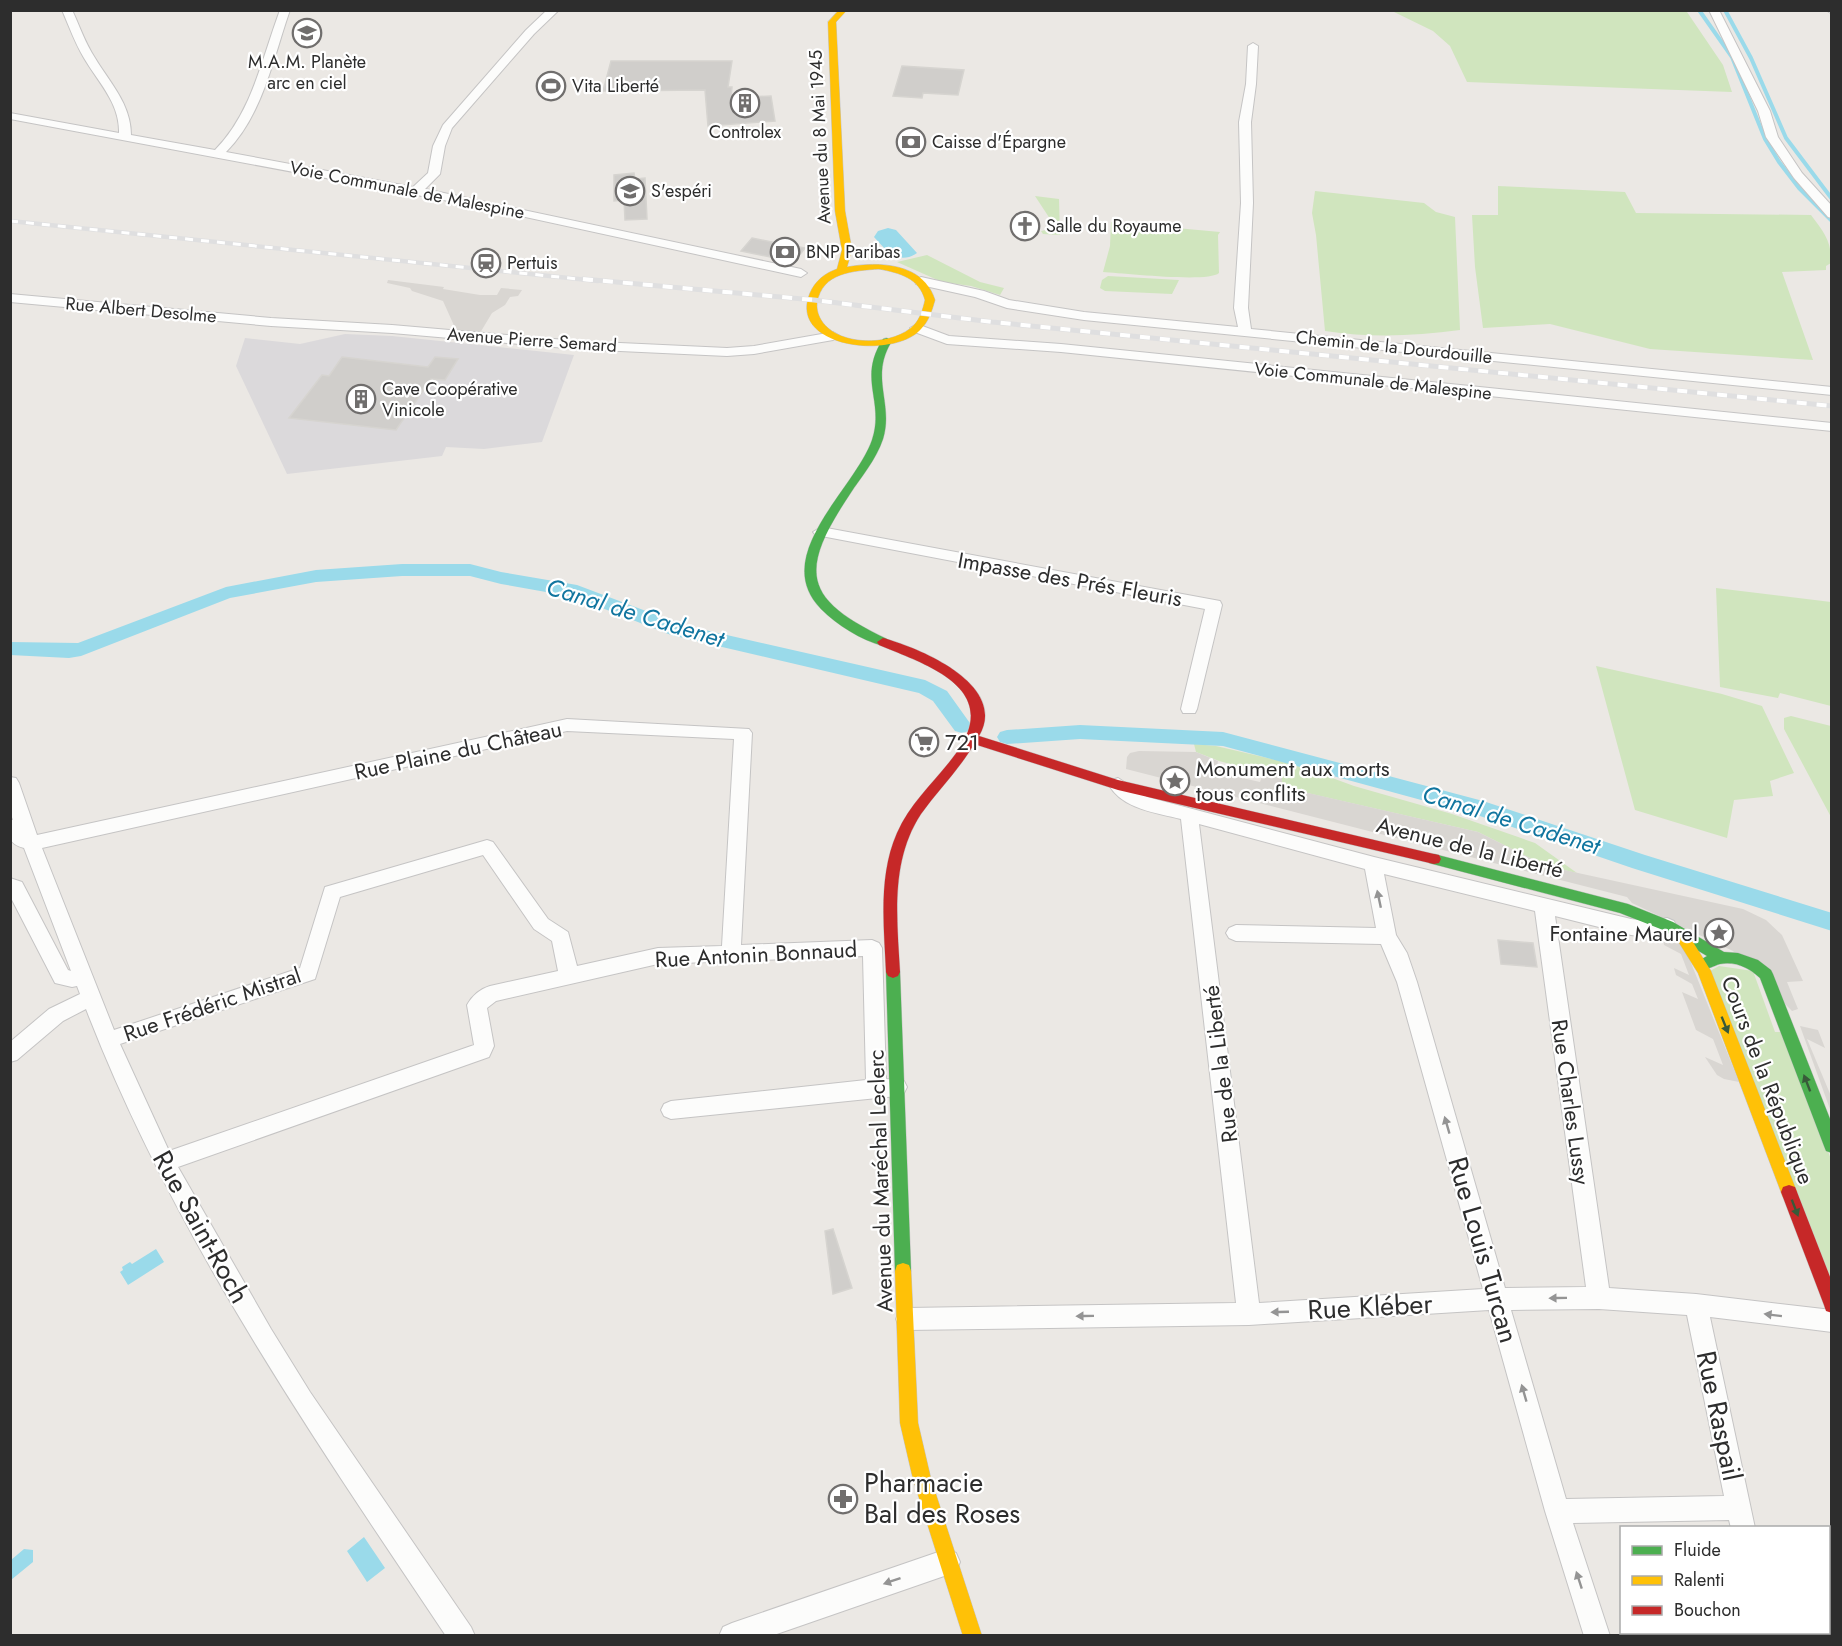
<svg xmlns="http://www.w3.org/2000/svg" width="1842" height="1646" font-family="Jost,sans-serif">
<style>
.industrial{fill:#dbd9db}
.green{fill:#d0e5be}
.plaza{fill:#d9d6d2}
.water{fill:#9adaea}
.lines{fill:none;stroke-linecap:round;stroke-linejoin:round}
.stream{stroke:#9adaea;stroke-width:4}
.canal{fill:#9adaea;fill-rule:evenodd}
.building{fill:#d0cecb;stroke:#d6d4d0;stroke-width:1.5}
.street-casing{stroke:#c5c4c4;stroke-width:2}
.fast-casing{stroke:#c5c4c4;stroke-width:1}
.slow-casing{stroke:#c5c4c4;stroke-width:1}
.jam-casing{stroke:#c5c4c4;stroke-width:1}
.street{fill:#fcfcfb;fill-rule:evenodd}
.fast{fill:#4caf50;fill-rule:evenodd}
.slow{fill:#ffc107;fill-rule:evenodd}
.jam{fill:#c62828;fill-rule:evenodd}
.rail-far1-casing{stroke:#dfdfe0;stroke-width:4.5}
.rail-casing{stroke:#dfdfe0;stroke-width:5}
.rail-far1{stroke:#fff;stroke-width:3;stroke-dasharray:8;stroke-linecap:butt}
.rail{stroke:#fff;stroke-width:4;stroke-dasharray:10;stroke-linecap:butt}
.oneway{fill:#949494}
.oneway2{fill:#385a39}
.labels{text-anchor:middle;stroke-width:4.5;stroke-linejoin:round;paint-order:stroke}
.far-poi-label{font-size:18px;fill:#2d2d2d;stroke:#fff;text-anchor:start}
.far-street-label{font-size:18px;fill:#2d2d2d;stroke:#fff}
.street-label{font-size:22px;fill:#2d2d2d;stroke:#fff}
.poi-label{font-size:22px;fill:#2d2d2d;stroke:#fff;text-anchor:start}
.water-label{font-size:24px;font-style:italic;fill:#10759f;stroke:#fff}
.near-street-label{font-size:27px;fill:#2d2d2d;stroke:#fff}
.near-poi-label{font-size:27px;fill:#2d2d2d;stroke:#fff;text-anchor:start}
</style>
<rect width="100%" height="100%" fill="#ebe8e4"/>
<!-- industrial -->
<path class="industrial" d="M345,334L392,336L574,355L542,442L484,449L446,447L442,456L287,474L236,366L245,338L300,344Z"/>
<!-- green -->
<path class="green" d="M1637,10L1687,12L1723,65L1732,92L1467,82L1450,46L1433,31L1392,11Z
M1498,186L1625,192L1636,213L1811,215C1824,232 1832,242 1831,263L1826,266V270L1782,272L1813,360L1650,349L1550,324L1483,328L1475,267L1472,215H1498Z
M1315,191L1424,203L1436,212L1455,217L1460,330C1414,336 1371,338 1325,331L1316,235L1312,213Z
M1035,196L1059,199L1060,235L1043,234L1041,231L1056,228Z
M1111,222L1220,232L1218,235L1219,273C1208,283 1123,273 1103,272L1110,246Z
M927,255L980,282L1004,288L1000,295L971,286L942,282L897,262Z
M1108,276L1179,280L1172,294L1105,291L1100,288L1102,280Z
M1716,588L1831,602V706L1780,693L1778,698L1720,687Z
M1596,666L1722,694L1762,706L1794,773L1770,781L1773,796L1734,800L1727,838L1635,810Z
M1791,716L1831,726V817L1784,729V718Z
M1194,744L1216,746L1294,764L1354,786L1452,814L1535,843L1577,873L1546,866L1478,832L1281,787L1282,778L1219,761L1196,752Z
M1719,966L1753,971L1775,1032H1781L1831,1159V1292L1710,971Z"/>
<!-- plaza -->
<path class="plaza" d="M388,280L444,287L443,289L480,295H497L501,288L522,290L518,296L510,297L505,305L492,313L480,333L456,330L443,301L412,291L410,288L387,283Z
M1139,751L1196,752L1218,761L1216,772L1260,782L1264,771L1282,778V787L1478,832L1546,866L1743,909L1766,920L1782,935L1803,981L1787,982L1798,1009L1792,1011L1733,951L1632,903L1627,897L1126,769L1127,757L1130,753Z
M1668,935L1685,948L1739,1082L1724,1079L1717,1075L1705,1057L1723,1065L1713,1039L1696,1030L1682,992L1698,999L1692,984L1676,975L1674,968L1689,975L1681,954L1664,945L1663,939Z
M1800,1026L1818,1030L1825,1048L1807,1039L1831,1096V1112Z"/>
<!-- water -->
<path class="water" d="M888,228L896,230L917,253C898,266 886,250 874,237L878,231Z
M156,1249L164,1262L128,1285L120,1272L123,1270L122,1267L130,1262L132,1264Z
M364,1537L385,1568L367,1582L347,1551Z
M24,1549L33,1550V1562L11,1580V1560Z"/>
<g class="lines">
<!-- stream -->
<path class="stream" d="M1699,10L1732,57L1765,139L1779,162L1799,188L1832,221
M1725,10L1751,58L1786,138L1832,199"/>
<!-- canal -->
<path class="canal" d="M402,564H470L501,572L577,585L683,625L925,680L947,691L972,726L969,731L962,733L955,731L933,701L919,693L705,643L671,635L574,597L501,584L470,576H402L316,582L230,598L81,656L69,658L10,655V642L78,643L226,587L316,570Z
M1080,725L1223,732L1483,801L1645,855L1832,913V931L1632,868L1480,816L1223,746L1080,739L1007,744L1000,742L997,737L1000,732L1007,730Z"/>
</g>
<!-- building -->
<path class="building" d="M611,61H732L728,87H732L731,98L771,96L775,121L708,126L705,90L603,91Z
M902,66L964,70L958,95L923,93L922,98L893,96Z
M634,173L635,179L645,178L647,219L625,220L624,200L614,201V175Z
M752,238L777,243L805,248L794,262L741,251Z
M342,357L428,367L435,357L458,359L445,380L431,379L396,430L289,418L322,375L329,376Z
M1498,940L1533,943L1537,967L1501,964Z
M833,1229L852,1288L833,1294L825,1231Z"/>
<g class="lines">
<!-- street casing -->
<g class="street-casing">
<path id="street" d="M62,10H72C80,27 85,43 95,58C110,83 131,104 131,135L215,150C252,113 262,58 280,10H290C273,58 263,115 226,152L413,187L428,173L433,146L443,125L526,30L547,10H559L534,34L452,128L445,146L440,174L425,189L801,269L807,273L801,277L470,205L10,119V113L119,133C120,103 98,82 84,58C75,43 69,26 62,10Z
M1709,10H1719L1770,111L1778,137L1802,173L1832,206V218L1828,217L1794,178L1766,137L1758,111Z
M1826,10H1832V14Z
M1253,43L1258,46L1256,84L1251,122L1253,203L1248,308L1251,329L1832,387V395L1084,320L1007,308L975,297L916,284L915,281L921,277L984,291L1009,300L1084,312L1238,327L1234,308L1241,203L1239,122L1246,84L1248,46Z
M10,294L271,318L392,325L577,341L727,348L754,346L833,332L840,336L833,340L754,354L727,356L577,349L392,333L271,326L10,302Z
M917,324L949,336L1061,344L1832,423V431L1061,352L947,344L912,331L910,328Z
M821,527L1220,601L1222,605L1197,709L1195,713H1183L1181,709L1205,609L816,535L813,532Z
M567,719L749,729L752,733L741,945L872,940L879,943L882,948L886,1079L904,1081L907,1087L904,1093L897,1096L671,1119L664,1116L661,1110L664,1104L671,1101L866,1080L863,956L658,964L496,1001L487,1008L494,1046L489,1057L178,1167L271,1329L310,1392L471,1627L475,1636H446C312,1436 173,1235 86,1009L63,1021L17,1060L10,1062V1042L49,1009L80,994L77,986L72,987L55,983L10,896V878L22,882L68,970L71,971L24,848C6,843 10,835 10,819L13,820L10,812V777L16,778L19,783L37,835ZM567,731L734,739L722,946L658,948L577,966L568,932L548,919L493,842L487,840L325,887L300,968L114,1030L42,848ZM483,855L534,929L552,941L558,971L490,986C480,989 472,996 467,1005L474,1045L169,1151L120,1044L315,979L340,897Z
M1118,778L1147,797L1374,857L1631,919L1653,922L1667,918L1674,921L1676,926L1674,931L1653,938L1631,935L1555,916L1609,1288L1696,1294L1832,1310V1332L1710,1317L1755,1528H1731L1729,1520L1573,1523L1610,1636H1584L1545,1511L1489,1310L1249,1325L907,1330L899,1327L896,1319L899,1311L907,1308L1236,1303L1181,819C1157,813 1122,809 1109,785L1112,780ZM1199,824L1365,869L1376,928L1236,925L1229,928L1226,933L1229,938L1236,941L1381,944L1397,982L1483,1289L1259,1303ZM1384,874L1535,911L1586,1287L1505,1288L1417,982L1407,953L1396,935ZM1599,1309L1687,1315L1724,1496L1566,1499L1511,1310Z
M947,1549L956,1553L960,1562L956,1571L947,1575L771,1636H719L723,1627L732,1623Z
M1753,1632H1779V1636H1753Z"/>
</g>
<!-- fast casing -->
<g class="fast-casing">
<path id="fast" d="M887,338L892,341C869,377 894,403 883,439C876,460 861,477 850,494C798,572 803,599 887,639L889,642L883,646C861,640 837,625 821,609C769,556 855,489 872,440C885,401 857,379 883,339Z
M1434,854L1628,904L1673,922L1724,952L1738,953L1758,960L1771,970L1773,974L1832,1124V1153L1826,1151L1824,1146L1760,978C1749,968 1736,961 1720,964C1713,966 1709,970 1702,967L1700,963L1702,959L1707,956L1663,930L1620,913L1429,863L1427,859L1429,855Z
M893,966L898,968L900,972L911,1271L909,1277L903,1279L897,1277L895,1271L886,972L888,968Z"/>
</g>
<!-- slow casing -->
<g class="slow-casing">
<path id="slow" d="M839,10H847L836,22L845,211L852,250L847,267C879,261 924,263 935,300C932,310 929,321 921,329C894,360 787,348 810,293C815,281 825,273 837,269L842,250L835,211L828,22ZM879,269C900,273 919,278 925,300C923,309 920,319 914,325C895,345 848,346 828,328C821,322 816,313 817,303C822,272 853,271 879,269Z
M1683,932L1688,934L1711,971L1797,1192L1795,1197L1789,1199L1783,1197L1781,1192L1698,973L1676,938L1678,934Z
M903,1263L909,1265L911,1271L918,1423L931,1479L982,1636H963L913,1479L900,1423L895,1271L897,1265Z"/>
</g>
<!-- jam casing -->
<g class="jam-casing">
<path id="jam" d="M883,638C920,648 1009,685 979,736L1118,780L1434,854L1439,855L1441,859L1439,863L1434,864L1118,790L974,744C959,770 938,790 921,814C890,861 897,919 900,972L898,976L893,978L888,976L886,972C884,926 878,876 897,833C911,801 937,780 957,752C1002,688 927,665 879,645L877,642Z
M1789,1185L1795,1187L1797,1192L1832,1282V1313L1826,1311L1824,1305L1781,1192L1783,1187Z"/>
</g>
<!-- street -->
<use href="#street" class="street"/>
<!-- fast -->
<use href="#fast" class="fast"/>
<!-- slow -->
<use href="#slow" class="slow"/>
<!-- jam -->
<use href="#jam" class="jam"/>
<!-- rail-far1 casing -->
<g class="rail-far1-casing">
<path id="rail-far1" d="M10,221L598,281"/>
</g>
<!-- rail casing -->
<g class="rail-casing">
<path id="rail" d="M583,279L814,300L992,322L1832,406"/>
</g>
<!-- rail-far1 -->
<use href="#rail-far1" class="rail-far1"/>
<!-- rail -->
<use href="#rail" class="rail"/>
</g>
<!-- one-way arrows -->
<defs><path id="oneway-solid" d="M-6-.8H1V-3.2L6.5 0L1 3.2V.8H-6Z" transform="scale(1.5)"/></defs>
<g class="oneway">
<use href="#oneway-solid" transform="translate(1379 899) rotate(-102)"/>
<use href="#oneway-solid" transform="translate(1447 1125) rotate(-106)"/>
<use href="#oneway-solid" transform="translate(1558 1298) rotate(179)"/>
<use href="#oneway-solid" transform="translate(1280 1312) rotate(178)"/>
<use href="#oneway-solid" transform="translate(1773 1315) rotate(-173)"/>
<use href="#oneway-solid" transform="translate(1085 1316) rotate(179)"/>
<use href="#oneway-solid" transform="translate(1524 1393) rotate(-106)"/>
<use href="#oneway-solid" transform="translate(1579 1580) rotate(-108)"/>
<use href="#oneway-solid" transform="translate(892 1581) rotate(161)"/>
</g>
<g class="oneway2">
<use href="#oneway-solid" transform="translate(1725 1025) rotate(68)"/>
<use href="#oneway-solid" transform="translate(1807 1083) rotate(-111)"/>
<use href="#oneway-solid" transform="translate(1795 1208) rotate(69)"/>
</g>
<!-- icons -->
<defs>
<g id="school-ring" transform="scale(1.5)"><circle r="9.5" fill="#fff" stroke="#706e6d" stroke-width="1.5"/><path d="M0-5L7-2L0 1L-7-2ZM-4 1L0 2.5L4 1V4Q0 6-4 4Z" fill="#706e6d"/></g>
<g id="stadium-ring" transform="scale(1.5)"><circle r="9.5" fill="#fff" stroke="#706e6d" stroke-width="1.5"/><path d="M0-5a6.5 5 0 1 0 0 10a6.5 5 0 1 0 0-10ZM-3.5-1.8h7v3.6h-7Z" fill="#706e6d"/></g>
<g id="building-ring" transform="scale(1.5)"><circle r="9.5" fill="#fff" stroke="#706e6d" stroke-width="1.5"/><path d="M-4-6H4V6H1V3H-1V6H-4ZM-2.5-4.3h1.7v1.8h-1.7ZM.8-4.3h1.7v1.8H.8ZM-2.5-1h1.7V.8h-1.7ZM.8-1h1.7V.8H.8Z" fill="#706e6d"/></g>
<g id="bank-ring" transform="scale(1.5)"><circle r="9.5" fill="#fff" stroke="#706e6d" stroke-width="1.5"/><path d="M-6-4H6V4H-6ZM0-2.3a2.3 2.3 0 1 0 0 4.6a2.3 2.3 0 1 0 0-4.6Z" fill="#706e6d"/></g>
<g id="church-ring" transform="scale(1.5)"><circle r="9.5" fill="#fff" stroke="#706e6d" stroke-width="1.5"/><path d="M-1.2-6h2.4v3.5h3.3v2.4h-3.3V6h-2.4V-.1h-3.3v-2.4h3.3Z" fill="#706e6d"/></g>
<g id="station-ring" transform="scale(1.5)"><circle r="9.5" fill="#fff" stroke="#706e6d" stroke-width="1.5"/><path d="M-3-6H3Q5-6 5-4V2Q5 4 3 4L4.5 6H3L1.5 4h-3L-3 6H-4.5L-3 4Q-5 4-5 2V-4Q-5-6-3-6ZM-3.5-4v3h7v-3ZM-3.5 1v1.5H-2V1ZM2 1v1.5H3.5V1Z" fill="#706e6d"/></g>
<g id="supermarket-ring" transform="scale(1.5)"><circle r="9.5" fill="#fff" stroke="#706e6d" stroke-width="1.5"/><path d="M-6-5.5h2.5l.6 2H6L4.5 2H-2.5L-4.4-4H-6ZM-1.5 3.2a1.3 1.3 0 1 0 .1 0ZM3 3.2a1.3 1.3 0 1 0 .1 0Z" fill="#706e6d"/></g>
<g id="sight-ring" transform="scale(1.5)"><circle r="9.5" fill="#fff" stroke="#706e6d" stroke-width="1.5"/><path d="M0-6L1.8-2.2L6-1.7L2.9 1.2L3.7 5.4L0 3.3L-3.7 5.4L-2.9 1.2L-6-1.7L-1.8-2.2Z" fill="#706e6d"/></g>
<g id="pharmacy-ring" transform="scale(1.5)"><circle r="9.5" fill="#fff" stroke="#706e6d" stroke-width="1.5"/><path d="M-2-6h4v4h4v4h-4v4h-4v-4h-4v-4h4Z" fill="#706e6d"/></g>
</defs>
<g fill-rule="evenodd">
<use href="#school-ring" x="307" y="33"/>
<use href="#stadium-ring" x="551" y="86"/>
<use href="#building-ring" x="745" y="103"/>
<use href="#bank-ring" x="911" y="142"/>
<use href="#school-ring" x="630" y="191"/>
<use href="#church-ring" x="1025" y="226"/>
<use href="#bank-ring" x="785" y="252"/>
<use href="#station-ring" x="486" y="263"/>
<use href="#building-ring" x="361" y="399"/>
<use href="#supermarket-ring" x="924" y="742"/>
<use href="#sight-ring" x="1175" y="781"/>
<use href="#sight-ring" x="1719" y="933"/>
<use href="#pharmacy-ring" x="843" y="1499"/>
</g>
<g class="labels">
<!-- far-poi labels -->
<g class="far-poi-label">
<text x="307" y="68" text-anchor="middle">M.A.M. Planète<tspan x="307" dy="21">arc en ciel</tspan></text>
<text x="572" y="92">Vita Liberté</text>
<text x="745" y="138" text-anchor="middle">Controlex</text>
<text x="932" y="148">Caisse d'Épargne</text>
<text x="651" y="197">S'espéri</text>
<text x="1046" y="232">Salle du Royaume</text>
<text x="806" y="258">BNP Paribas</text>
<text x="507" y="269">Pertuis</text>
<text x="382" y="395">Cave Coopérative<tspan x="382" dy="21">Vinicole</tspan></text>
</g>
<!-- far-street labels -->
<g class="far-street-label">
<text transform="translate(820 137) rotate(-93)" y="6">Avenue du 8 Mai 1945</text>
<text transform="translate(407 190) rotate(11)" y="6">Voie Communale de Malespine</text>
<text transform="translate(141 310) rotate(5)" y="6">Rue Albert Desolme</text>
<text transform="translate(532 340) rotate(4)" y="6">Avenue Pierre Semard</text>
<text transform="translate(1394 347) rotate(6)" y="6">Chemin de la Dourdouille</text>
<text transform="translate(1373 381) rotate(6)" y="6">Voie Communale de Malespine</text>
</g>
<!-- street labels -->
<g class="street-label">
<text transform="translate(1070 579) rotate(10)" y="8">Impasse des Prés Fleuris</text>
<text transform="translate(458 750) rotate(-12)" y="8">Rue Plaine du Château</text>
<text transform="translate(1470 847) rotate(14)" y="8">Avenue de la Liberté</text>
<text transform="translate(756 954) rotate(-3)" y="8">Rue Antonin Bonnaud</text>
<text transform="translate(212 1004) rotate(-19)" y="8">Rue Frédéric Mistral</text>
<text transform="translate(1220 1064) rotate(-97)" y="8">Rue de la Liberté</text>
<text transform="translate(1768 1080) rotate(69)" y="8">Cours de la République</text>
<text transform="translate(1571 1102) rotate(82)" y="8">Rue Charles Lussy</text>
<text transform="translate(880 1181) rotate(-92)" y="8">Avenue du Maréchal Leclerc</text>
</g>
<!-- poi labels -->
<g class="poi-label">
<text x="945" y="750">721</text>
<text x="1196" y="776">Monument aux morts<tspan x="1196" dy="25">tous conflits</tspan></text>
<text x="1698" y="941" text-anchor="end">Fontaine Maurel</text>
</g>
<!-- water labels -->
<g class="water-label">
<text transform="translate(635 613) rotate(17)" y="8">Canal de Cadenet</text>
<text transform="translate(1511 820) rotate(17)" y="8">Canal de Cadenet</text>
</g>
<!-- near-street labels -->
<g class="near-street-label">
<text transform="translate(201 1227) rotate(61)" y="9">Rue Saint-Roch</text>
<text transform="translate(1483 1250) rotate(74)" y="9">Rue Louis Turcan</text>
<text transform="translate(1370 1307) rotate(-3)" y="9">Rue Kléber</text>
<text transform="translate(1719 1416) rotate(78)" y="9">Rue Raspail</text>
</g>
<!-- near-poi labels -->
<g class="near-poi-label">
<text x="864" y="1492">Pharmacie<tspan x="864" dy="31">Bal des Roses</tspan></text>
</g>
</g>
<!-- border -->
<rect width="1842" height="1646" fill="none" stroke="#2d2d2d" stroke-width="24"/>
<!-- legend -->
<rect x="1620" y="1526" width="210" height="108" fill="#ffffff" stroke="#ababab" stroke-width="1.5"/>
<rect x="1632" y="1546" width="30" height="9" fill="#4caf50" stroke="#ababab" stroke-width="1.5"/>
<text x="1674" y="1556" font-size="18" fill="#2d2d2d">Fluide</text>
<rect x="1632" y="1576" width="30" height="9" fill="#ffc107" stroke="#ababab" stroke-width="1.5"/>
<text x="1674" y="1586" font-size="18" fill="#2d2d2d">Ralenti</text>
<rect x="1632" y="1606" width="30" height="9" fill="#c62828" stroke="#ababab" stroke-width="1.5"/>
<text x="1674" y="1616" font-size="18" fill="#2d2d2d">Bouchon</text>
</svg>
